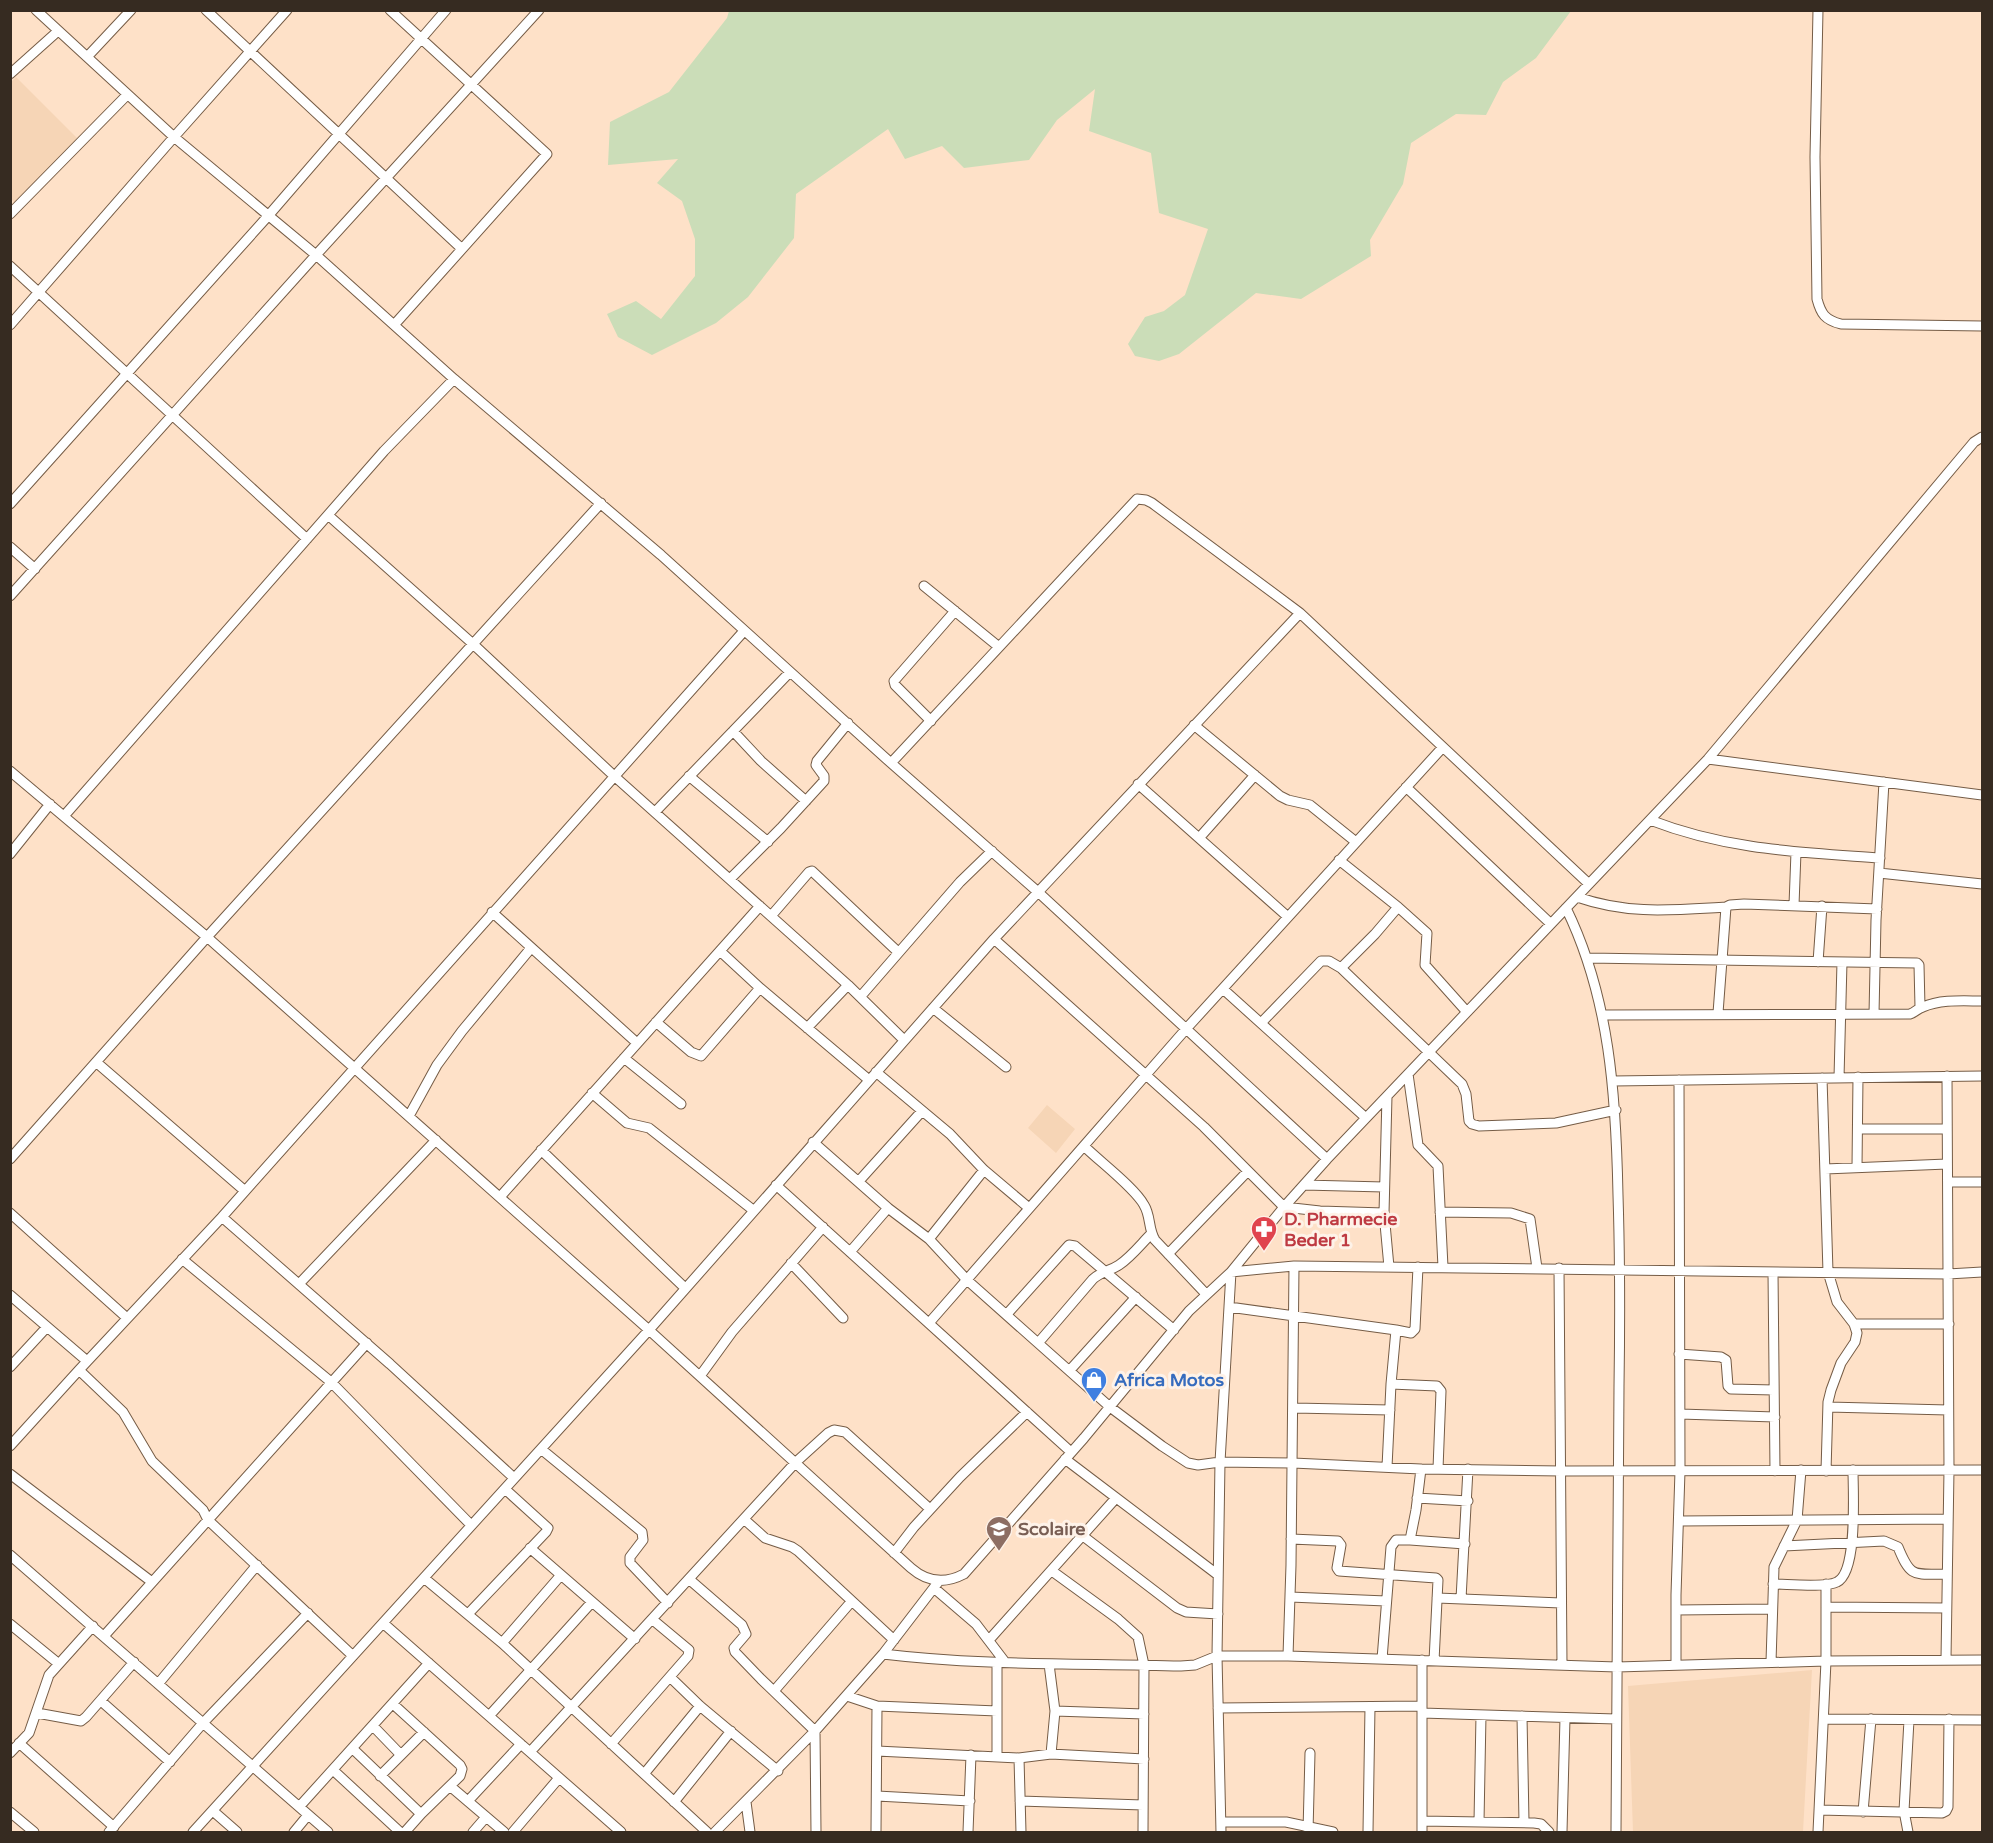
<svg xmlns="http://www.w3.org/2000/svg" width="1993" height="1843" font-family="'Varela Round',sans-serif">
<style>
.built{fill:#f6d5b6}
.green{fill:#cbddb8}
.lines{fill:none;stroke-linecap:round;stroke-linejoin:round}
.minor-casing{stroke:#755c46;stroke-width:11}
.minor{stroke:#fff;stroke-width:9}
.labels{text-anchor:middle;stroke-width:6;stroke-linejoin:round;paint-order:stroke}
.health-label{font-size:18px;font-weight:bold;fill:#be3a42;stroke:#fef2e8;text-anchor:start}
.shop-label{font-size:18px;font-weight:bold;fill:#366cbe;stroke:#fef2e8;text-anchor:start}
.education-label{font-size:18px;font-weight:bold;fill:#785e54;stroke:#fef2e8;text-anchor:start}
</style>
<rect width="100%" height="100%" fill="#fee1c8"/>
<!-- built -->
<path class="built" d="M16,77L79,140L15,203L10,198V83Z
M1047,1105L1075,1129L1056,1153L1028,1128Z
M1812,1670L1803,1832H1633L1628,1686Z"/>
<!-- green -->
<path class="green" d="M729,11V10L1571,11L1536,58L1503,82L1486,115L1456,114L1411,143L1403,184L1370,240L1371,256L1301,299L1256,293L1179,354L1159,361L1135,356L1128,344L1145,317L1164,311L1185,295L1208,229L1159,213L1151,153L1089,131L1095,89L1057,120L1029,160L964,168L942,146L905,159L888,129L796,194L794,238L748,297L716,323L652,355L618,337L607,314L636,301L661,319L695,276V239L682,201L657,183L678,159L608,165L610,122L669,92L727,18Z"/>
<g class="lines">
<!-- minor casing -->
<g class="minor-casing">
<path id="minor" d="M36,10L174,137L316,255L454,379L661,555L891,763L1038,892L1327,1159
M206,10L461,248
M390,10L547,154L394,325
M1818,10L1815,157L1817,299C1821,314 1825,320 1841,324L1982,326
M87,57L131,10
M10,74L58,31
M10,214L127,95
M10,266L307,539
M10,325L174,137L287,10
M10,504L268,216L446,10
M328,515L473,644L613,775L848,985L904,1040
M10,547L35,569
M924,586L999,647
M10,596L316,255L539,10
M931,721L895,685L894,681L955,611
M1194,725L1280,796L1288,800L1310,805L1356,842
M733,731L761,761L806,801
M1708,759L1982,795
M891,763L1137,499L1146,500L1152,503L1300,613
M10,771L207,937L649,1330L911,1568C927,1582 945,1584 964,1574L1084,1438L1189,1311L1231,1272L1294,1266L1948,1274L1982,1272
M689,776L768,842
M1138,784L1288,917
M1406,787L1551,924
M655,812L790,672
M64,816L384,451L454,379
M1650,820C1727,850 1799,852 1880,858
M1200,837L1255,775
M10,854L50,804
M1339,860L1398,907L1375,934L1341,968
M1879,873L1982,884
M730,879L781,828L824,781V776L816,765L817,761L848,723
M1577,897C1629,915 1672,910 1726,907
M1794,905L1796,852
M1398,907L1427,933L1425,965L1467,1012
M1566,908C1610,998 1616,1096 1618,1195C1620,1259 1620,1323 1619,1387C1618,1536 1617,1684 1616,1832
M492,912L637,1043
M771,916L809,872L812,871L898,952
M994,939L1204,1127L1284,1207L1320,1211L1384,1213
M720,951L760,988L869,1080
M1588,958L1917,963L1919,965L1920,1007
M1818,962L1822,906
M1223,989L1366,1118
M861,996L960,882L992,851
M933,1008L1006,1067
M1718,1013L1726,907L1730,905L1744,904L1877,909
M1874,1014L1876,920L1884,782
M1603,1015L1910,1014C1916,1012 1918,1008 1923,1007C1941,999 1964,1001 1982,1001
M656,1022L691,1052L701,1056L760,988
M1261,1023L1321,961H1329L1341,968L1462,1084L1466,1094L1469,1121L1472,1124L1479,1126L1556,1123L1616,1110
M807,1028L848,985
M624,1058L681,1104
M96,1062L245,1191
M876,1072L950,1134L984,1170L1029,1208
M1408,1074L1418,1145L1438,1166L1443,1267
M1822,1078L1828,1272L1837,1302L1854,1324L1857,1333L1855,1342L1841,1363L1831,1390L1828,1402L1826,1471
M1839,1078L1842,962
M1613,1081L1982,1076
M592,1093L627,1123L649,1128L753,1210
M1387,1096L1384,1213L1389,1267
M409,1116L437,1065L462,1031L531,948
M1858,1129H1947
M813,1142L888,1208L929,1239L967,1280L1110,1407L1162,1446L1188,1463L1198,1465L1220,1462L1293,1463L1421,1469L1562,1471L1982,1470
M1084,1146C1099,1161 1135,1188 1144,1205C1151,1216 1148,1229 1155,1240L1206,1294
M541,1150L685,1288
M10,1159L207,937L601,503
M1857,1167L1858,1077
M1825,1169L1947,1164
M859,1181L922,1111
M1948,1182H1982
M776,1185L1071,1452
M1304,1185L1384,1187
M500,1197L760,906
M1440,1212L1511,1213L1530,1219L1537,1268
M10,1213L127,1318
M222,1217L390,1364L514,1478
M929,1239L984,1170
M850,1252L888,1208
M1168,1254L1248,1171
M182,1259L331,1382L471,1525
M791,1263L843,1318
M1418,1267L1415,1329L1411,1333L1396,1330L1391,1384L1437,1386L1441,1391L1438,1469
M1559,1268L1562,1665
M1773,1272L1775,1471
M299,1284L436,1140
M10,1295L87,1361
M1229,1307L1396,1330
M1007,1314L1069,1245L1075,1246L1174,1330
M929,1323L1186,1029L1443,747
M1854,1324H1949
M1039,1342L1093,1279C1102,1271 1110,1271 1119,1265C1131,1257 1141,1244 1151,1234
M1679,1354L1721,1357L1726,1360L1728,1386L1731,1389L1774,1390
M10,1367L47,1327
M79,1370L123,1412L152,1461L203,1510L208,1520L104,1636
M1070,1370L1136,1297
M700,1376L732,1332L823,1227
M1828,1407L1948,1410
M1294,1408L1390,1410
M1680,1414L1775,1417
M10,1446L79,1370L222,1217L744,631
M541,1449L642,1532L643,1540L630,1557V1563L668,1603
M1065,1459L1218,1575
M1387,1467L1391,1384
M1421,1469L1416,1510L1410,1540L1465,1544
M10,1474L152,1582
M1417,1498L1468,1501
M745,1520L765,1538L792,1547L798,1551L894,1640
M1679,1521L1948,1519
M1083,1536L1177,1608L1186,1612L1218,1614
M1291,1539L1338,1541L1341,1545L1337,1568L1339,1571L1436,1578L1438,1580L1434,1661
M1784,1546L1884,1541L1898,1547C1911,1579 1914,1574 1947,1574
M530,1548L635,1639
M894,1553L914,1527L960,1477L1027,1412
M10,1555L328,1832
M1052,1571L1118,1619L1138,1637L1144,1665L1143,1832
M424,1578L502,1643L707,1832
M690,1580L742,1625L746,1634L734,1648L735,1652L761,1679L815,1731L715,1832
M1773,1584C1787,1584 1826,1588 1837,1582C1858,1572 1853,1491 1853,1470
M934,1588L976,1624L1005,1662
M1290,1597L1386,1601
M1437,1598L1561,1603
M1461,1599L1468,1469
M1826,1607L1946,1608
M1676,1610L1772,1609
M468,1614L546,1532L548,1528L505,1489
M383,1623L621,1832
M10,1624L59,1664
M989,1640L1116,1498
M502,1643L561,1575
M883,1654C982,1666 1082,1663 1181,1666L1195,1665L1217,1656H1288L1617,1667L1826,1661L1982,1660
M353,1656L208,1520L367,1343
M1288,1656L1291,1565L1294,1266
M1382,1659L1391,1547L1396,1540H1410
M1946,1659L1949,1470L1947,1076
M1422,1660V1832
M997,1662V1756
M1771,1662L1774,1567L1797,1520L1801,1470
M1049,1664L1055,1711L1051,1754
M1676,1665V1595L1680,1471L1679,1080
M670,1677L700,1706L778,1771
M158,1684L257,1565
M774,1691L851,1602
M847,1696L877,1706L997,1711
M101,1701L170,1762
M393,1704L460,1765L462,1769L460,1776L421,1814L405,1832
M1218,1708L1422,1706
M1055,1711L1144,1714
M37,1713L81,1721L86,1717L134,1662
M1422,1713L1616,1719
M489,1716L592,1602
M1522,1716L1524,1822
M1824,1719L1982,1720
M373,1726L401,1755
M19,1743L114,1827
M611,1744L688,1656L689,1650L653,1620
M353,1749L421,1814
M877,1751L1019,1758L1021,1832
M530,1752L796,1462L828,1433L834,1430L845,1432L930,1509
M10,1753L29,1733L49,1675L93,1626
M1019,1758L1051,1754L1144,1759
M333,1770L400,1832
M644,1774L700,1706
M380,1776L424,1732
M450,1786L504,1832
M877,1796L970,1801
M468,1801L521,1744
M1020,1801L1143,1805
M674,1802L731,1731
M746,1802L750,1832
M299,1807L429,1663
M1819,1810L1942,1813L1946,1811L1948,1807L1949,1719
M213,1811L237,1832
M10,1812L34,1832
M1863,1812L1871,1719
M1422,1821L1534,1823L1541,1824L1549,1832
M1221,1822H1286L1333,1832
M1479,1822L1481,1715
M109,1832L203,1723L308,1613
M193,1832L649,1330L994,939L1300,613L1589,884
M294,1832L308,1815
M473,1832L486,1817
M513,1832L559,1778
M816,1832L815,1731L883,1654L939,1581
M876,1832L877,1706
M968,1832L971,1755
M1221,1832L1217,1656L1220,1462L1231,1272L1284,1207L1327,1159L1708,759L1974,442L1982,437
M1308,1832L1310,1753
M1368,1832L1370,1707
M1562,1832L1565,1718
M1818,1832L1826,1661V1584
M1908,1832L1904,1811L1909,1720"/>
</g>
<!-- minor -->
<use href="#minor" class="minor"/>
</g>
<!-- icons -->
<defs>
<g id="pharmacy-pin" transform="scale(1.35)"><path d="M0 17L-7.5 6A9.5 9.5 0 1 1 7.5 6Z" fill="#e0444e" stroke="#fef2e8"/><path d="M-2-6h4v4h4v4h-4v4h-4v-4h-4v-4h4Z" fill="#fff"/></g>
<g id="shop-pin" transform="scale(1.35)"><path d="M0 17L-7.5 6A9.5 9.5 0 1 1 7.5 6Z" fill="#3f7fe0" stroke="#fef2e8"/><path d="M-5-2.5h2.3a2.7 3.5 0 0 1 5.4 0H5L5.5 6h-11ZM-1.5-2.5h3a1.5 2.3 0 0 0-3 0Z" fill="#fff"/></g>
<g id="school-pin" transform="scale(1.35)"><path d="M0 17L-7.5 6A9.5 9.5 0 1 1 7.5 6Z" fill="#8d6e63" stroke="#fef2e8"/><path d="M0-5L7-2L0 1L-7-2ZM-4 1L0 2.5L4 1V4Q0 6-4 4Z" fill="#fff"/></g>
</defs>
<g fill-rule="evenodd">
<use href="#pharmacy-pin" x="1264" y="1229"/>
<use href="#shop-pin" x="1094" y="1380"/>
<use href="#school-pin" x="999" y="1529"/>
</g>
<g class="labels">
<!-- health labels -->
<g class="health-label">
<text x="1284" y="1225">D. Pharmecie<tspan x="1284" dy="21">Beder 1</tspan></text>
</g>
<!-- shop labels -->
<g class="shop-label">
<text x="1114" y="1386">Africa Motos</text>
</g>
<!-- education labels -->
<g class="education-label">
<text x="1018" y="1535">Scolaire</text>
</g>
</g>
<!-- border -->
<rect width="1993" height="1843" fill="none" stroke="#362b21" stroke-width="24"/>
</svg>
